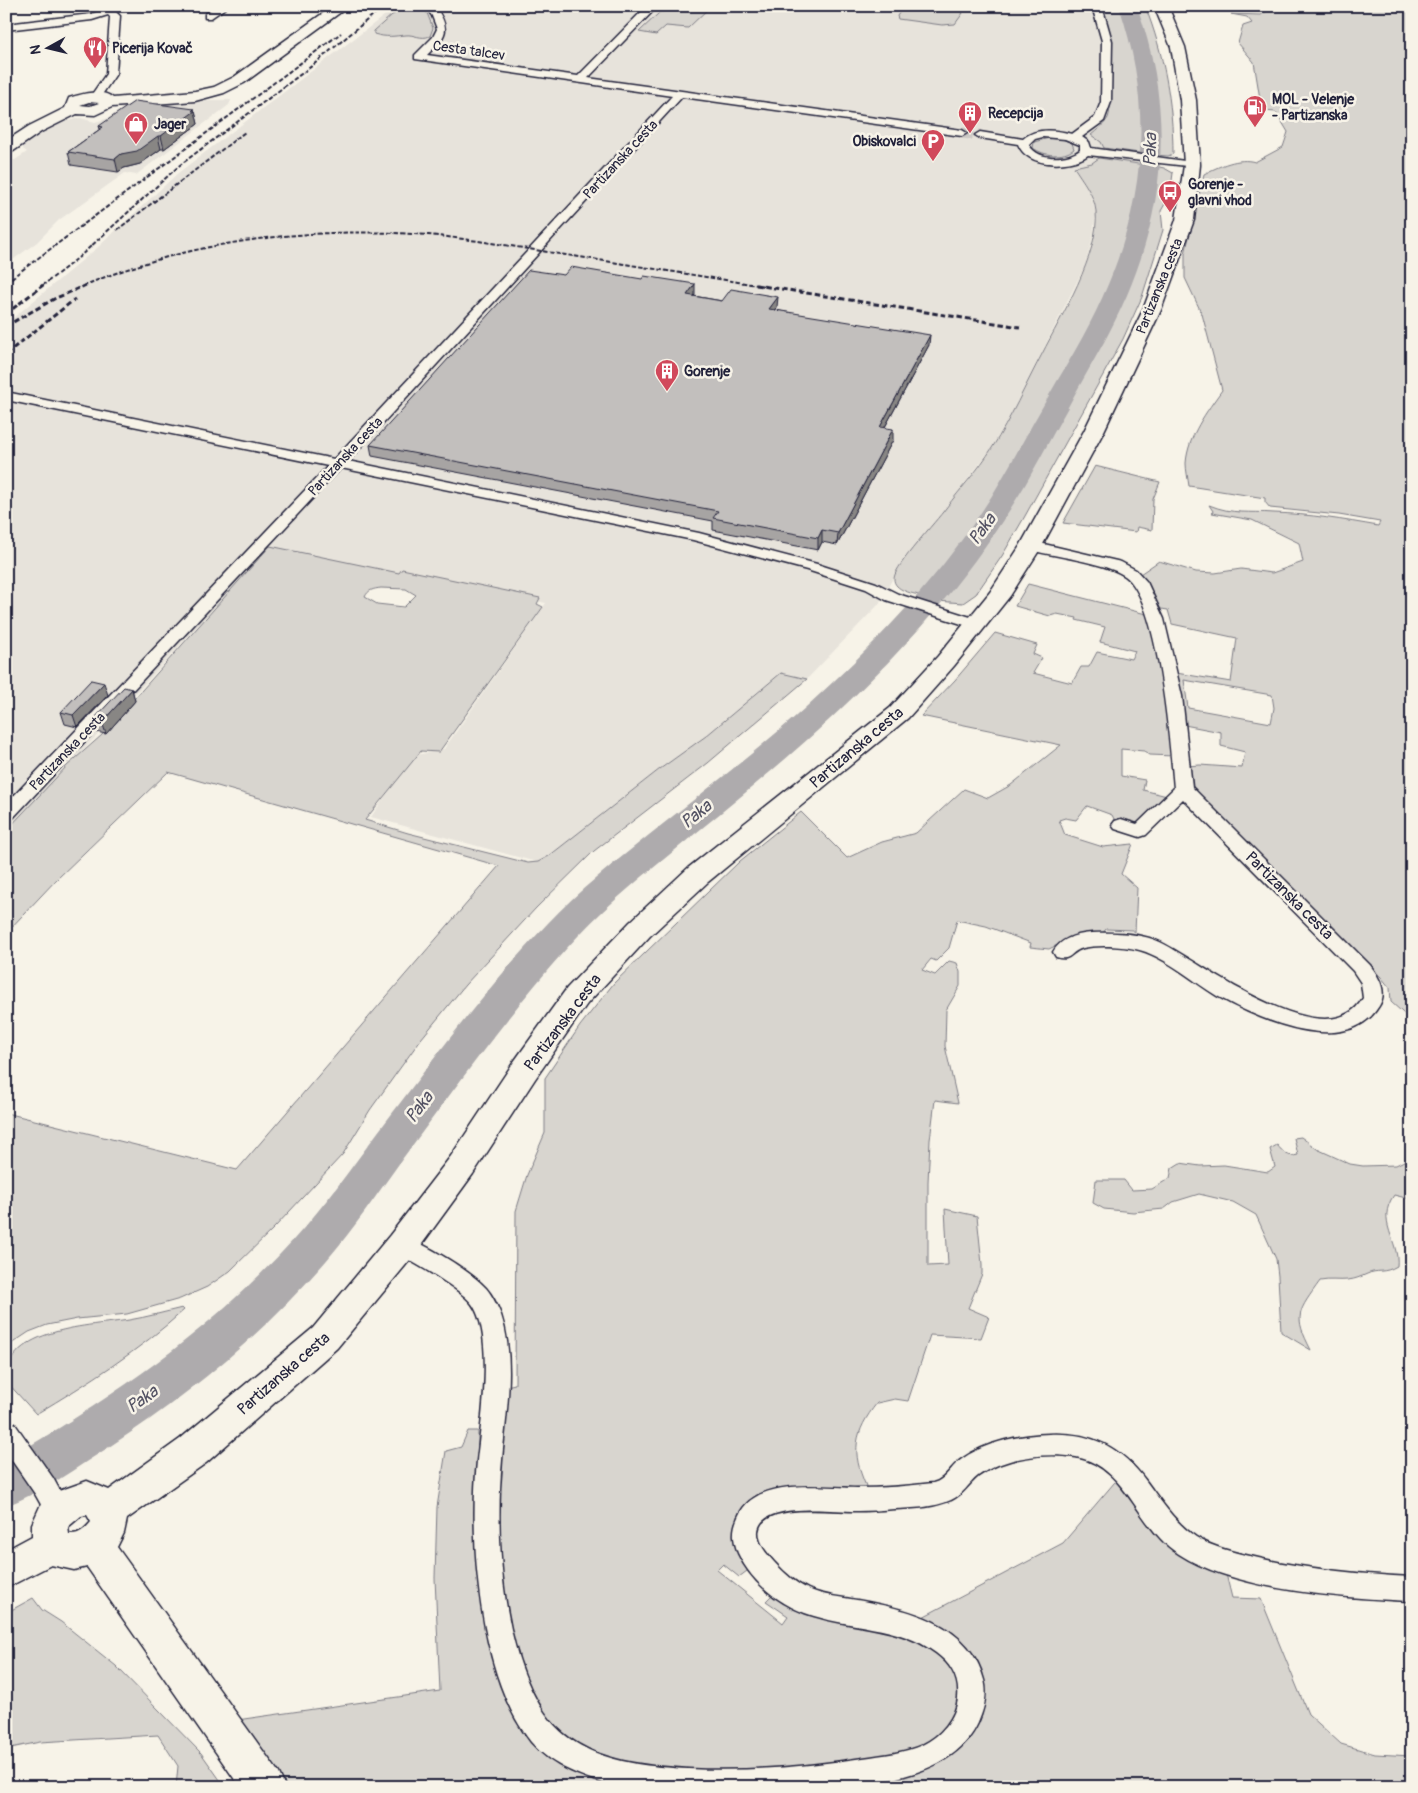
<svg xmlns="http://www.w3.org/2000/svg" width="1418" height="1793" font-family="Pangolin,sans-serif">
<style>
.built{fill:#e7e3db}
.green{fill:#d8d5cf;stroke:#7d7c85;fill-rule:evenodd}
.lines{fill:none;stroke-linecap:round;stroke-linejoin:round}
.river{fill:#aeabad;fill-rule:evenodd}
.street-tunnel{stroke:#ccc9c5;stroke-width:11;stroke-dasharray:11 5.5;stroke-linecap:butt}
.street-casing{stroke:#22223b;stroke-width:3}
.secondary-casing{stroke:#22223b;stroke-width:3}
.street{fill:#f7f3e8;fill-rule:evenodd}
.secondary{fill:#f7f3e8;fill-rule:evenodd}
.rail-far1{stroke:#22223b;stroke-width:2;stroke-dasharray:4.5 2;stroke-linecap:butt}
.rail{stroke:#22223b;stroke-width:3;stroke-dasharray:5.5 3;stroke-linecap:butt}
.wall{fill:#a7a4a3;stroke:#22223b}
.shaded-wall{fill:#888684;stroke:#22223b}
.building{fill:#c2bfbd;stroke:#22223b}
.labels{text-anchor:middle;stroke-width:5;stroke-linejoin:round;paint-order:stroke}
.far-poi-label{font-size:14px;font-weight:bold;fill:#22223b;stroke:#f7f3e8;text-anchor:start}
.far-street-label{font-size:14px;fill:#22223b;stroke:#f7f3e8}
.street-label{font-size:16px;fill:#22223b;stroke:#f7f3e8}
.water-label{font-size:18px;font-style:italic;fill:#535263;stroke:#f7f3e8}
</style>
<rect width="100%" height="100%" fill="#f7f3e8"/>
<filter id="ink" filterUnits="userSpaceOnUse"><feTurbulence type="fractalNoise" baseFrequency=".02" numOctaves="2"/><feDisplacementMap in="SourceGraphic" scale="10" xChannelSelector="R" yChannelSelector="G"/><feConvolveMatrix kernelMatrix="1 2 1 2 8 2 1 2 1" color-interpolation-filters="sRGB"/></filter>
<g filter="url(#ink)">
<!-- built -->
<path class="built" d="M397,6H1098L1111,101L1108,117L1105,123L1091,135L1101,142L1104,148L1099,158L1092,163L1074,167L1089,191L1096,212L1093,236L1085,266L1010,416L991,449L932,526L902,561L879,604L807,679L781,673L706,736L660,769L540,863L371,817L412,756L444,749L546,603L270,548L6,834V324L97,248L178,173Z
M206,100H231L229,105L136,175L125,173L59,220L37,242L6,265V159L15,160L27,152L23,149L24,144L58,123L80,118L95,122L116,116L115,113L122,109Z"/>
<!-- green -->
<path class="green" d="M411,6H419L427,13L433,28L430,36C421,40 414,34 406,35C394,36 387,38 374,34V31L392,15Z
M691,6H711L688,28L666,26L656,35L639,32L660,12L680,10Z
M904,6C918,6 954,4 963,13L955,24L942,25L898,19L897,16Z
M1101,6H1125C1146,52 1147,104 1146,154L1104,148L1101,142L1091,135C1097,130 1104,125 1108,118C1115,101 1103,29 1101,6Z
M1132,6H1145C1164,54 1173,103 1173,154L1168,156L1154,155C1155,104 1152,54 1132,6Z
M1263,6H1412V1021L1391,1002L1390,988L1381,977L1325,925L1193,794L1187,766L1200,765L1242,768L1245,752L1221,746V732L1179,724L1176,673L1231,682L1237,638L1172,624L1168,610L1155,608L1140,574L1159,561L1196,572L1215,573L1241,569L1272,573L1303,562L1299,543L1252,520L1212,513L1213,511L1209,505C1234,515 1248,511 1274,513C1309,514 1344,520 1378,526L1380,522L1339,515L1270,508L1265,502V498L1189,486C1188,479 1186,470 1186,463C1188,436 1207,411 1222,390L1202,314L1185,278V254L1204,174C1219,166 1239,157 1255,162L1283,147L1288,132L1276,112L1262,111L1254,62L1238,43L1243,26L1252,23L1247,17L1231,14L1261,15L1267,11ZM1184,680L1272,695L1274,708L1271,723L1188,708Z
M1049,138L1062,139L1072,143L1074,149C1063,158 1044,156 1033,148L1034,142Z
M1099,158L1145,165L1140,202L1121,268L1103,312L1044,417L985,518L924,596C915,594 893,591 894,578C896,564 936,522 946,508C961,488 979,469 992,448C1011,418 1025,386 1042,354C1061,316 1100,254 1096,211C1094,194 1082,180 1074,167L1092,163Z
M1155,166L1164,168L1173,173L1170,195L1161,211L1163,230L1142,297L1123,339L1025,516L1002,556L976,594L963,603L937,601L996,523L1105,328L1130,271L1146,214Z
M1095,466L1160,482L1153,499L1152,530L1137,527L1136,532L1063,523Z
M270,546L399,573L402,569L540,598L537,604L543,607L439,752L421,751L365,820L408,833L528,863L538,862L549,856L660,769L706,736L781,673L807,679L708,763L594,851L536,908L465,985L421,1039L370,1110L343,1154L275,1227L230,1271L207,1287L180,1299L127,1314L77,1319L47,1325L29,1332L11,1344H6V1113L237,1170L499,866L168,772L57,879L6,933V831L67,766L102,735ZM381,588L406,589L416,595L404,607L377,604L365,597C368,590 373,589 381,588Z
M1028,584L1146,614L1166,674L1174,756L1150,755L1144,751L1121,749V776L1145,780L1143,790L1167,796L1136,826L1115,821L1112,815L1087,806L1076,820L1065,818L1059,820L1065,835L1103,847L1133,844L1121,874L1137,888L1135,932L1132,930L1106,929L1103,933L1072,938L1049,949L1030,947L1031,943L986,926L957,920L949,948L936,961L931,959L922,970L935,975L949,961L957,963L960,972V986L946,1010L945,1046L958,1103L935,1100L930,1140L928,1182V1266L948,1265L945,1209L977,1216L982,1264V1274L968,1308L989,1317L981,1338L930,1335L908,1401L895,1399L877,1403C854,1432 851,1452 866,1486L862,1496L744,1509L751,1568L739,1577L723,1564L717,1570L783,1623L788,1616L766,1601L776,1591L912,1632L962,1670L960,1716L924,1751L759,1777L639,1771L557,1741L528,1698L508,1637L495,1551L493,1389L515,1384L516,1211L527,1175L545,1133V1078L580,1026L614,983L740,861L801,812L847,858L882,842L916,833L964,789L988,798L1011,785L1061,745L921,716L955,680L995,633L1037,645L1033,654L1042,658L1033,673L1072,683L1081,667H1089L1097,652L1131,659L1135,651L1100,642L1105,627L1076,620L1077,618L1057,614L1050,616L1015,606Z
M1301,1137L1317,1149L1350,1164L1363,1166L1396,1165L1406,1160L1408,1145H1412V1197L1410,1199L1394,1195C1375,1222 1400,1241 1397,1266C1384,1274 1377,1269 1367,1274C1360,1277 1356,1279 1348,1280C1338,1281 1330,1279 1320,1281C1298,1312 1293,1315 1311,1350L1281,1332L1278,1276L1276,1259L1256,1215L1233,1202L1199,1194L1173,1202L1164,1209L1133,1212L1104,1209L1093,1203L1096,1180H1124L1132,1190L1152,1189L1170,1178L1172,1168L1180,1163L1200,1166L1224,1165L1268,1172L1275,1167L1270,1149L1277,1145C1283,1152 1288,1158 1298,1155L1294,1138Z
M182,1308L184,1310C140,1350 88,1383 36,1414L6,1381C6,1327 91,1326 129,1320C147,1317 165,1312 182,1308Z
M468,1431H478L477,1538L518,1716L653,1787H288L237,1720L440,1691L435,1578L437,1507L446,1451L461,1447Z
M1120,1476L1225,1570L1232,1598L1261,1599L1308,1714L1341,1744L1375,1754L1412,1756V1787H803L935,1762L980,1696L915,1621L1063,1543Z
M33,1598L42,1610L61,1622L116,1666L201,1753L225,1787H176L178,1766L158,1735L40,1742L6,1749V1613Z"/>
<g class="lines">
<!-- river -->
<path class="river" d="M1119,6H1137C1172,105 1168,198 1127,295C1110,335 1087,371 1067,409C1046,446 1027,485 1003,520C954,595 893,661 828,721C777,768 723,811 669,855C633,884 598,913 567,948C508,1014 456,1087 403,1158C378,1193 354,1229 326,1261C263,1334 189,1395 109,1447C76,1468 43,1492 6,1506V1460C115,1396 210,1332 295,1238C325,1205 351,1168 378,1132C432,1061 486,988 548,923C579,890 614,863 649,835C702,793 756,752 806,707C870,649 932,586 980,514C1003,480 1022,442 1043,406C1063,370 1086,335 1103,296C1146,200 1153,106 1119,6Z"/>
<!-- street-tunnel -->
<path class="street-tunnel" d="M962,133L980,135"/>
<!-- street casing -->
<g class="street-casing">
<path id="street" d="M114,6H129L116,12L120,16L116,74L99,99L95,100L90,97L106,74L110,17L108,15L92,20L6,30V24L91,14Z
M216,6H228L211,18H205V14Z
M425,6H435C452,31 446,36 427,55L578,76L647,6H658L588,78L962,130L967,133L962,136L682,97L348,461L699,533L817,564L876,583L898,594L983,621L985,624L983,627H971L886,600L866,589L807,570L693,540L341,468L12,819L6,821V804L328,466L6,400V392L334,459L672,96L415,59V55L433,37L437,29L432,16Z
M1092,6H1102L1112,41L1111,102L1104,121L1082,137L1089,142L1091,148L1192,162L1196,163L1198,165L1196,167L1088,155C1070,168 1027,168 1018,144L980,138L975,135L980,132L1023,139C1036,127 1057,130 1072,134L1095,117L1101,102L1102,41ZM1043,137L1065,139L1080,145V150C1067,160 1038,161 1029,145L1035,139Z
M1031,541L1121,562L1136,570L1147,582L1164,619L1182,696L1192,787L1370,965C1379,977 1388,992 1379,1006C1347,1059 1258,1019 1217,996C1194,982 1172,962 1146,952C1131,946 1098,944 1083,948C1070,951 1072,962 1056,957L1053,952C1061,938 1077,934 1092,933C1114,932 1141,933 1160,942C1200,961 1327,1062 1363,998L1361,983L1353,971L1183,799L1146,835L1140,837L1115,829L1112,825L1115,821L1121,819L1137,824L1174,788C1170,745 1159,600 1125,576C1105,562 1051,556 1026,549L1023,546L1026,543Z
M402,1236C426,1244 469,1270 486,1288C492,1295 498,1307 501,1315C516,1360 506,1413 502,1460C495,1534 501,1649 544,1712C575,1759 635,1766 688,1769C746,1772 805,1767 863,1758C883,1755 904,1753 922,1745C941,1736 956,1718 958,1698C960,1679 951,1664 936,1653C898,1624 848,1629 805,1613C776,1602 751,1581 738,1553C733,1540 732,1530 738,1517C755,1476 822,1488 857,1488C882,1488 908,1486 933,1483C946,1480 951,1466 962,1459C986,1442 1020,1435 1049,1434C1091,1432 1121,1447 1146,1481C1161,1501 1175,1523 1196,1537C1212,1547 1232,1552 1250,1556C1303,1569 1357,1574 1412,1577V1601C1345,1598 1236,1591 1179,1554C1138,1529 1127,1466 1076,1457C1045,1452 1003,1457 978,1476C968,1484 963,1495 951,1500C933,1508 913,1508 894,1509C882,1510 870,1511 858,1511C837,1512 762,1500 758,1531C757,1543 766,1553 774,1562C783,1572 795,1583 808,1589C823,1596 841,1597 857,1600C907,1609 970,1623 984,1680C988,1695 984,1709 978,1723C946,1793 823,1787 755,1787C709,1787 663,1787 617,1787C586,1778 553,1768 531,1742C479,1677 469,1541 477,1461C481,1424 495,1335 472,1304C460,1288 413,1262 394,1252L391,1245L394,1238Z
M6,1421L15,1424L53,1478L71,1511L67,1519L58,1523L49,1519L35,1494L6,1452Z"/>
</g>
<!-- secondary casing -->
<g class="secondary-casing">
<path id="secondary" d="M333,6H349L244,83L224,93L195,101L112,107L95,115L77,114L41,132L12,152L6,154V141L29,126L65,108L69,98C82,94 102,88 113,98L195,91L214,87L234,77ZM89,102L99,103L90,106L80,105Z
M1154,6H1168L1185,47L1196,100L1200,165L1194,220L1161,310L1104,431L1042,546L1010,596L954,666L908,718L708,882L650,936L587,1004L535,1079L473,1174L414,1255L337,1348L206,1463L127,1519L124,1533L117,1547L279,1773L285,1787H240L87,1567L74,1570L51,1565L6,1588V1550L32,1536V1524L41,1504L56,1492L87,1481L109,1490L180,1439L313,1328L390,1235L451,1156L513,1063L567,988L630,922L688,868L890,708L938,656L990,592L1020,546L1084,431L1143,310L1176,220L1184,165L1180,100L1171,47ZM87,1515L91,1522C85,1529 79,1535 69,1534L68,1527L81,1516Z"/>
</g>
<!-- street -->
<use href="#street" class="street"/>
<!-- secondary -->
<use href="#secondary" class="secondary"/>
<!-- rail-far1 -->
<path class="rail-far1" d="M117,230L245,132
M6,282L341,33
M42,286L78,258L180,165L313,65L384,6
M83,286C190,240 312,226 428,235C473,239 521,248 566,255C632,265 698,276 764,286"/>
<!-- rail -->
<path class="rail" d="M756,285L1020,327
M6,314L43,285
M6,326L54,299L86,285
M6,354L75,299"/>
</g>
<!-- wall -->
<path class="wall" d="M194,109L198,124L164,149H161L140,164L124,168L118,172L71,165L68,152L100,129L99,126Z
M564,275L695,295L694,296L722,301L777,307L776,310L929,345L885,427L893,440L837,545L822,542L818,550L713,530V521L372,456L370,445Z
M132,689L135,701L106,734L96,732L93,720Z
M108,695L77,727L65,724L61,712Z"/>
<!-- shaded-wall -->
<path class="shaded-wall" d="M194,109L195,112V111L198,124L164,149L161,136Z
M158,136L161,149L140,164L124,168L118,172L115,159L121,154Z
M695,284V295L687,306V295Z
M778,297L777,307L769,319V309Z
M930,335L929,345L879,438L880,427Z
M893,429V440L837,545L838,533Z
M822,530V542L818,550V538Z
M104,683L108,695L77,727L73,715Z
M132,689L135,701L106,734L102,722Z"/>
<!-- building -->
<path class="building" d="M135,101L194,109L192,111H195L161,136H158L137,151L121,154L115,159L68,152L103,127L99,126Z
M571,267L642,279L644,276L695,284L687,295L722,301L731,289L778,297L769,309L930,335L880,427L893,429L838,533L822,530L818,538L713,518L718,511L370,445L529,270L564,275Z
M91,680L104,683L73,715L61,712Z
M124,687L132,689L102,722L93,720Z"/>
</g>
<!-- icons -->
<defs>
<g id="restaurant-pin" transform="scale(1.25)"><path d="M0 17L-7.5 6A9.5 9.5 0 1 1 7.5 6Z" fill="#d1495b" stroke="#f7f3e8"/><path d="M-5-6h1v4h1v-4h1v4h1v-4h1v5L-1.5 .5V6h-2V.5L-5-1ZM5-6V6H3V1.5H1.5Q1.5-4 5-6Z" fill="#fff"/></g>
<g id="fuel-pin" transform="scale(1.25)"><path d="M0 17L-7.5 6A9.5 9.5 0 1 1 7.5 6Z" fill="#d1495b" stroke="#f7f3e8"/><path d="M-5.5-6h7V0h2V4h1.3V-2.5L3-4.5l.8-.8L6-3V5H2.5V1h-1V6h-7ZM-4.2-4.7v3.2H.2V-4.7Z" fill="#fff"/></g>
<g id="building-pin" transform="scale(1.25)"><path d="M0 17L-7.5 6A9.5 9.5 0 1 1 7.5 6Z" fill="#d1495b" stroke="#f7f3e8"/><path d="M-4-6H4V6H1V3H-1V6H-4ZM-2.5-4.3h1.7v1.8h-1.7ZM.8-4.3h1.7v1.8H.8ZM-2.5-1h1.7V.8h-1.7ZM.8-1h1.7V.8H.8Z" fill="#fff"/></g>
<g id="shop-pin" transform="scale(1.25)"><path d="M0 17L-7.5 6A9.5 9.5 0 1 1 7.5 6Z" fill="#d1495b" stroke="#f7f3e8"/><path d="M-5-2.5h2.3a2.7 3.5 0 0 1 5.4 0H5L5.5 6h-11ZM-1.5-2.5h3a1.5 2.3 0 0 0-3 0Z" fill="#fff"/></g>
<g id="parking-pin" transform="scale(1.25)"><path d="M0 17L-7.5 6A9.5 9.5 0 1 1 7.5 6Z" fill="#d1495b" stroke="#f7f3e8"/><path d="M-3.5-5.5H1a3.5 3.5 0 0 1 0 7H-1V5.5H-3.5ZM-1-3.4V-.6H.8a1.4 1.4 0 0 0 0-2.8Z" fill="#fff"/></g>
<g id="bus-pin" transform="scale(1.25)"><path d="M0 17L-7.5 6A9.5 9.5 0 1 1 7.5 6Z" fill="#d1495b" stroke="#f7f3e8"/><path d="M-5-6H5V4H4V6H2V4H-2V6H-4V4H-5ZM-3.5-4V0h7V-4ZM-3.5 1.2v1.5H-2V1.2ZM2 1.2v1.5H3.5V1.2Z" fill="#fff"/></g>
</defs>
<g fill-rule="evenodd">
<use href="#restaurant-pin" x="95" y="48"/>
<use href="#fuel-pin" x="1255" y="107"/>
<use href="#building-pin" x="970" y="113"/>
<use href="#shop-pin" x="136" y="124"/>
<use href="#parking-pin" x="933" y="141"/>
<use href="#bus-pin" x="1170" y="192"/>
<use href="#building-pin" x="667" y="371"/>
</g>
<g class="labels">
<!-- far-poi labels -->
<g class="far-poi-label">
<text x="112" y="53">Picerija Kovač</text>
<text x="1272" y="104">MOL - Velenje<tspan x="1272" dy="16">- Partizanska</tspan></text>
<text x="988" y="118">Recepcija</text>
<text x="154" y="129">Jager</text>
<text x="916" y="146" text-anchor="end">Obiskovalci</text>
<text x="1188" y="189">Gorenje -<tspan x="1188" dy="16">glavni vhod</tspan></text>
<text x="684" y="376">Gorenje</text>
</g>
<!-- far-street labels -->
<g class="far-street-label">
<text transform="translate(469 50) rotate(8)" y="5">Cesta talcev</text>
<text transform="translate(620 159) rotate(-47)" y="5">Partizanska cesta</text>
<text transform="translate(1159 286) rotate(-68)" y="5">Partizanska cesta</text>
<text transform="translate(345 456) rotate(-47)" y="5">Partizanska cesta</text>
<text transform="translate(67 751) rotate(-46)" y="5">Partizanska cesta</text>
</g>
<!-- street labels -->
<g class="street-label">
<text transform="translate(856 747) rotate(-40)" y="6">Partizanska cesta</text>
<text transform="translate(1290 895) rotate(45)" y="6">Partizanska cesta</text>
<text transform="translate(562 1022) rotate(-53)" y="6">Partizanska cesta</text>
<text transform="translate(283 1373) rotate(-41)" y="6">Partizanska cesta</text>
</g>
<!-- water labels -->
<g class="water-label">
<text transform="translate(1150 150) rotate(-88)" y="6">Paka</text>
<text transform="translate(982 529) rotate(-54)" y="6">Paka</text>
<text transform="translate(696 814) rotate(-39)" y="6">Paka</text>
<text transform="translate(419 1107) rotate(-53)" y="6">Paka</text>
<text transform="translate(142 1399) rotate(-35)" y="6">Paka</text>
</g>
</g>
<!-- margin -->
<rect width="1418" height="1793" fill="none" stroke="#f7f3e8" stroke-width="25"/>
<rect x="12" y="12" width="1393" height="1768" fill="none" stroke="#22223b" stroke-width="2" filter="url(#ink)"/>
<!-- north arrow -->
<g transform="translate(48 48) rotate(262)" stroke="#f7f3e8" stroke-width="4" paint-order="stroke">
<path d="M0-4L9 19L0 12L-9 19Z" fill="#22223b"/>
<text y="-8" font-size="14" font-weight="bold" text-anchor="middle" fill="#22223b">N</text>
</g>
</svg>
